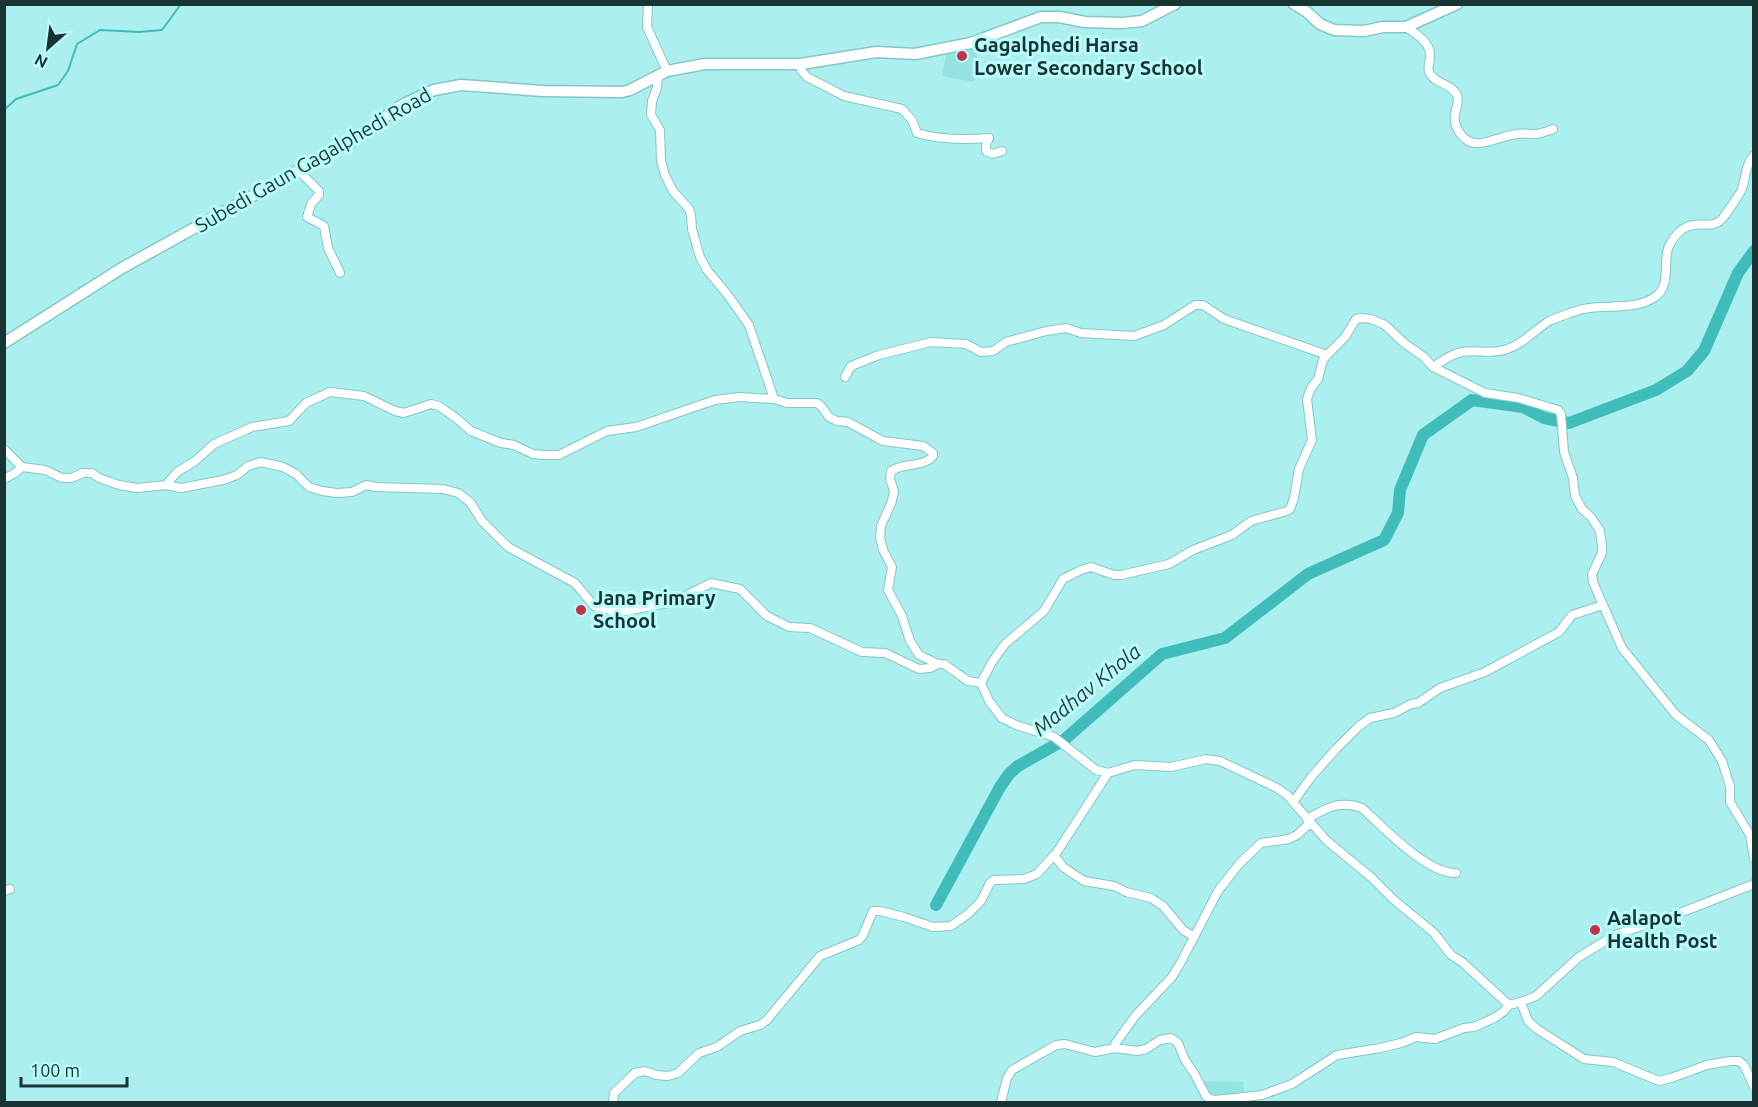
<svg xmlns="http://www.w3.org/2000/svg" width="1758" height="1107" font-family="Ubuntu,sans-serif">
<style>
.built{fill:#95e4e3}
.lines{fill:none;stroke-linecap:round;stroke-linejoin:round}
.stream{stroke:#40bcbb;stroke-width:2}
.river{stroke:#40bcbb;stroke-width:12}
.street-casing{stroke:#84c7c6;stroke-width:10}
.secondary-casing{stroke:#84c7c6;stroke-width:13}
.street{stroke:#fff;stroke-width:8}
.secondary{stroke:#fff;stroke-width:10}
.poi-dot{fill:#c2324d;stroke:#b8fcfb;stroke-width:2}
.labels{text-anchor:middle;stroke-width:6;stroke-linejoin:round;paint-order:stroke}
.poi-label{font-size:20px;font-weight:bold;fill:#183433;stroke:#b8fcfb;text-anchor:start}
.street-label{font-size:20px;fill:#183433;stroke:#b8fcfb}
.water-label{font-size:21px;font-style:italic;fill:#274141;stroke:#b8fcfb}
</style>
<rect width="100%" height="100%" fill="#abefee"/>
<!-- built -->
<path class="built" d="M979,40L974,82L942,76L947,50Z
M1204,1081L1243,1082L1245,1094L1210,1098Z"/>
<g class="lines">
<!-- stream -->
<path class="stream" d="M4,110L16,99L58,85L68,71L77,44L100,30L139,32L162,30L181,4"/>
<!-- river -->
<path class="river" d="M936,905L1000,787L1009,774L1018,766L1064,740L1162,654L1225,638L1308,574L1384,540L1398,513L1400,490L1423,435L1472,400L1523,407L1544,418L1569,423L1656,390L1687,371L1704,351L1738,273L1754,251"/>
<!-- street casing -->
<g class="street-casing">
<path id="street" d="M648,4L647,27L667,71
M1406,27C1416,34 1429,41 1430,54C1431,60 1427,66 1429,72C1434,84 1451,83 1457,95C1461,103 1451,114 1456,126C1470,158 1494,136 1517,134C1523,133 1529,134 1535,134C1541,134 1547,131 1553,129
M801,64V70L807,77L844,96L902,109L912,120L917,133C940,140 964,140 989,138L986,145V151L993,154L1002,151
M658,76L657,88L652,101L651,115L660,130L661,161L665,175L673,191L689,209L691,215L692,229L700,257L707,270L727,294L749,325L774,399
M300,169L302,174L319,191V195L311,204L307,217L324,226L328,248L340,273
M1433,367C1442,361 1451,354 1462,352C1477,349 1492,355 1507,349C1523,344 1535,330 1549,321C1553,319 1578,310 1583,309C1606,304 1634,311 1655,297C1672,286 1662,260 1669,246C1687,210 1709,234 1722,219C1724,217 1742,191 1742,189C1746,177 1745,165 1754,155
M845,377L851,366L879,355L931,342L966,344L981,352L993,351L1006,342L1046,331L1066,328L1081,333L1134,336L1164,325L1195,305H1203L1224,319L1327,355L1345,337L1356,319L1361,318L1371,319L1385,325L1404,343L1424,357L1433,367L1485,393L1518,398L1558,410L1561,414L1564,452L1573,478L1575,496L1582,509L1591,517L1600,531L1602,546V553L1592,574L1593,582L1622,648L1676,715L1709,740L1722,761L1730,786V802L1750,835L1754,858
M4,449L22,467L45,470L62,478H71L83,473H92L99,478L119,485L137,488L166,485L181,488L223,480L237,475L248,466L261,462L283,467L296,474L309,487L322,491L337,493L352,492L366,485L376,487L443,489L458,493L470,502L482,521L508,547L575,583L594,606L620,612L673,602L711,583L740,589L767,616L789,627L810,628L862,652L885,653L919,669L930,668L938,664
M4,479L15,473L22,467
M166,485L177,472L195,461L214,444L252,427L289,421L306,403L330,392L364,396L395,411L404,413L431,404L439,406L456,418L471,431L501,443L514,445L533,454L544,455H559L607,431L636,427L715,400L739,397L774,399L787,403H817L821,406L829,417L837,421L848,422L883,441L923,446L933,453V456C923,468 903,462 891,471L890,479L894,491L892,501L881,526L880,537L883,550L892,567L888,590L902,616L910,641L919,655L938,664H944L968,681L981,683L989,701L1002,718L1016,725L1054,737L1096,770L1108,773L1135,765L1171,767L1206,759L1220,761L1277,788L1287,795L1326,840L1372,878L1394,900L1434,933L1451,955L1462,962L1509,1005L1521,1002L1536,996L1579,957L1615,935L1685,911L1754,884
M981,683L992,662L1005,644L1044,611L1063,579L1081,570L1091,567L1114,575H1121L1169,564L1193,550L1232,535L1251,521L1287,511L1290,509L1294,498L1299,469L1312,440L1307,399L1311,388L1318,379L1323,360L1327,355
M1293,802L1312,776L1336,749L1358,727L1370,718L1394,713L1411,704L1418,703L1440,688L1485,672L1559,632L1572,615L1603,605
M1307,819C1327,808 1339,800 1362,808C1383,827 1427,874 1456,873
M1054,855L1063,867L1084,881L1114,886L1126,892L1151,898L1163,906L1183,930L1194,937
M4,891L10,889
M1521,1002L1528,1021L1537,1029L1584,1059L1613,1062L1659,1081L1671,1078L1707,1065L1730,1061H1739L1744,1065L1754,1087
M1115,1048V1044L1136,1015L1172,977L1181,962L1218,891L1239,864L1261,843L1289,839L1297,835L1310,823
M613,1102L614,1093L635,1073L645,1071L656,1075L668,1076L678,1073L699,1053L717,1047L740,1031L760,1025L767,1020L820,956L859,940L863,935L873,911H880L904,917L933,927L951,926L968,914L981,901L990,883L994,880L1024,879L1037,874L1057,852L1108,773
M1001,1102L1007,1078L1012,1070L1056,1045L1065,1044L1095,1052L1115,1048L1137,1051L1146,1049L1160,1040L1171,1038L1178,1043L1185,1060L1194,1073L1206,1096L1210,1099L1214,1100L1236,1098L1262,1095L1292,1084L1337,1055L1380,1048L1401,1043L1416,1037L1435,1039L1464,1028L1474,1027L1494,1018L1503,1012L1509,1005"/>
</g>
<!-- secondary casing -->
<g class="secondary-casing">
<path id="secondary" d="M1294,4L1307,12L1320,24L1334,30L1364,31L1383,27H1406L1457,4
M4,343L122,268L368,132L391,112L404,104L434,90L461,85L543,91L622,92L630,90L667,71L705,64H801L876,52L915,54L971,43L1041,17H1059L1085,22L1122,23L1142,21L1175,4"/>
</g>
<!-- street -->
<use href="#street" class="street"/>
<!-- secondary -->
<use href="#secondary" class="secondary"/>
</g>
<!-- markers -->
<g class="poi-dot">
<circle cx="962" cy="56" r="6"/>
<circle cx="581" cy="610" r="6"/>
<circle cx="1595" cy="930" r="6"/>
</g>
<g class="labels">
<!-- poi labels -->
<g class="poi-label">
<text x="974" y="52">Gagalphedi Harsa<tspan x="974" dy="23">Lower Secondary School</tspan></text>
<text x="593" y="605">Jana Primary<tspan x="593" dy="23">School</tspan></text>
<text x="1607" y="925">Aalapot<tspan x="1607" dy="23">Health Post</tspan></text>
</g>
<!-- street labels -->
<g class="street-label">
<text transform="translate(313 160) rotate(-30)" y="7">Subedi Gaun Gagalphedi Road</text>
</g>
<!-- water labels -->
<g class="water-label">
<text transform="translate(1087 690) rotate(-39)" y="7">Madhav Khola</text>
</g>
</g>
<!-- border -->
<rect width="1758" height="1107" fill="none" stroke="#183433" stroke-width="12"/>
<!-- north arrow -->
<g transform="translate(48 48) rotate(208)" stroke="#b8fcfb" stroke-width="4.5" paint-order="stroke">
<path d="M0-4.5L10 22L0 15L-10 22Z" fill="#183433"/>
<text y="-9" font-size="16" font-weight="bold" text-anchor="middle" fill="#183433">N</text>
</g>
<!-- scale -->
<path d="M21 1077v9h106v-9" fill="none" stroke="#183433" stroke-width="3"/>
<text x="30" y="1077" font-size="18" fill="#183433" stroke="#b8fcfb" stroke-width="4.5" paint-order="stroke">100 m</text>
</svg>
